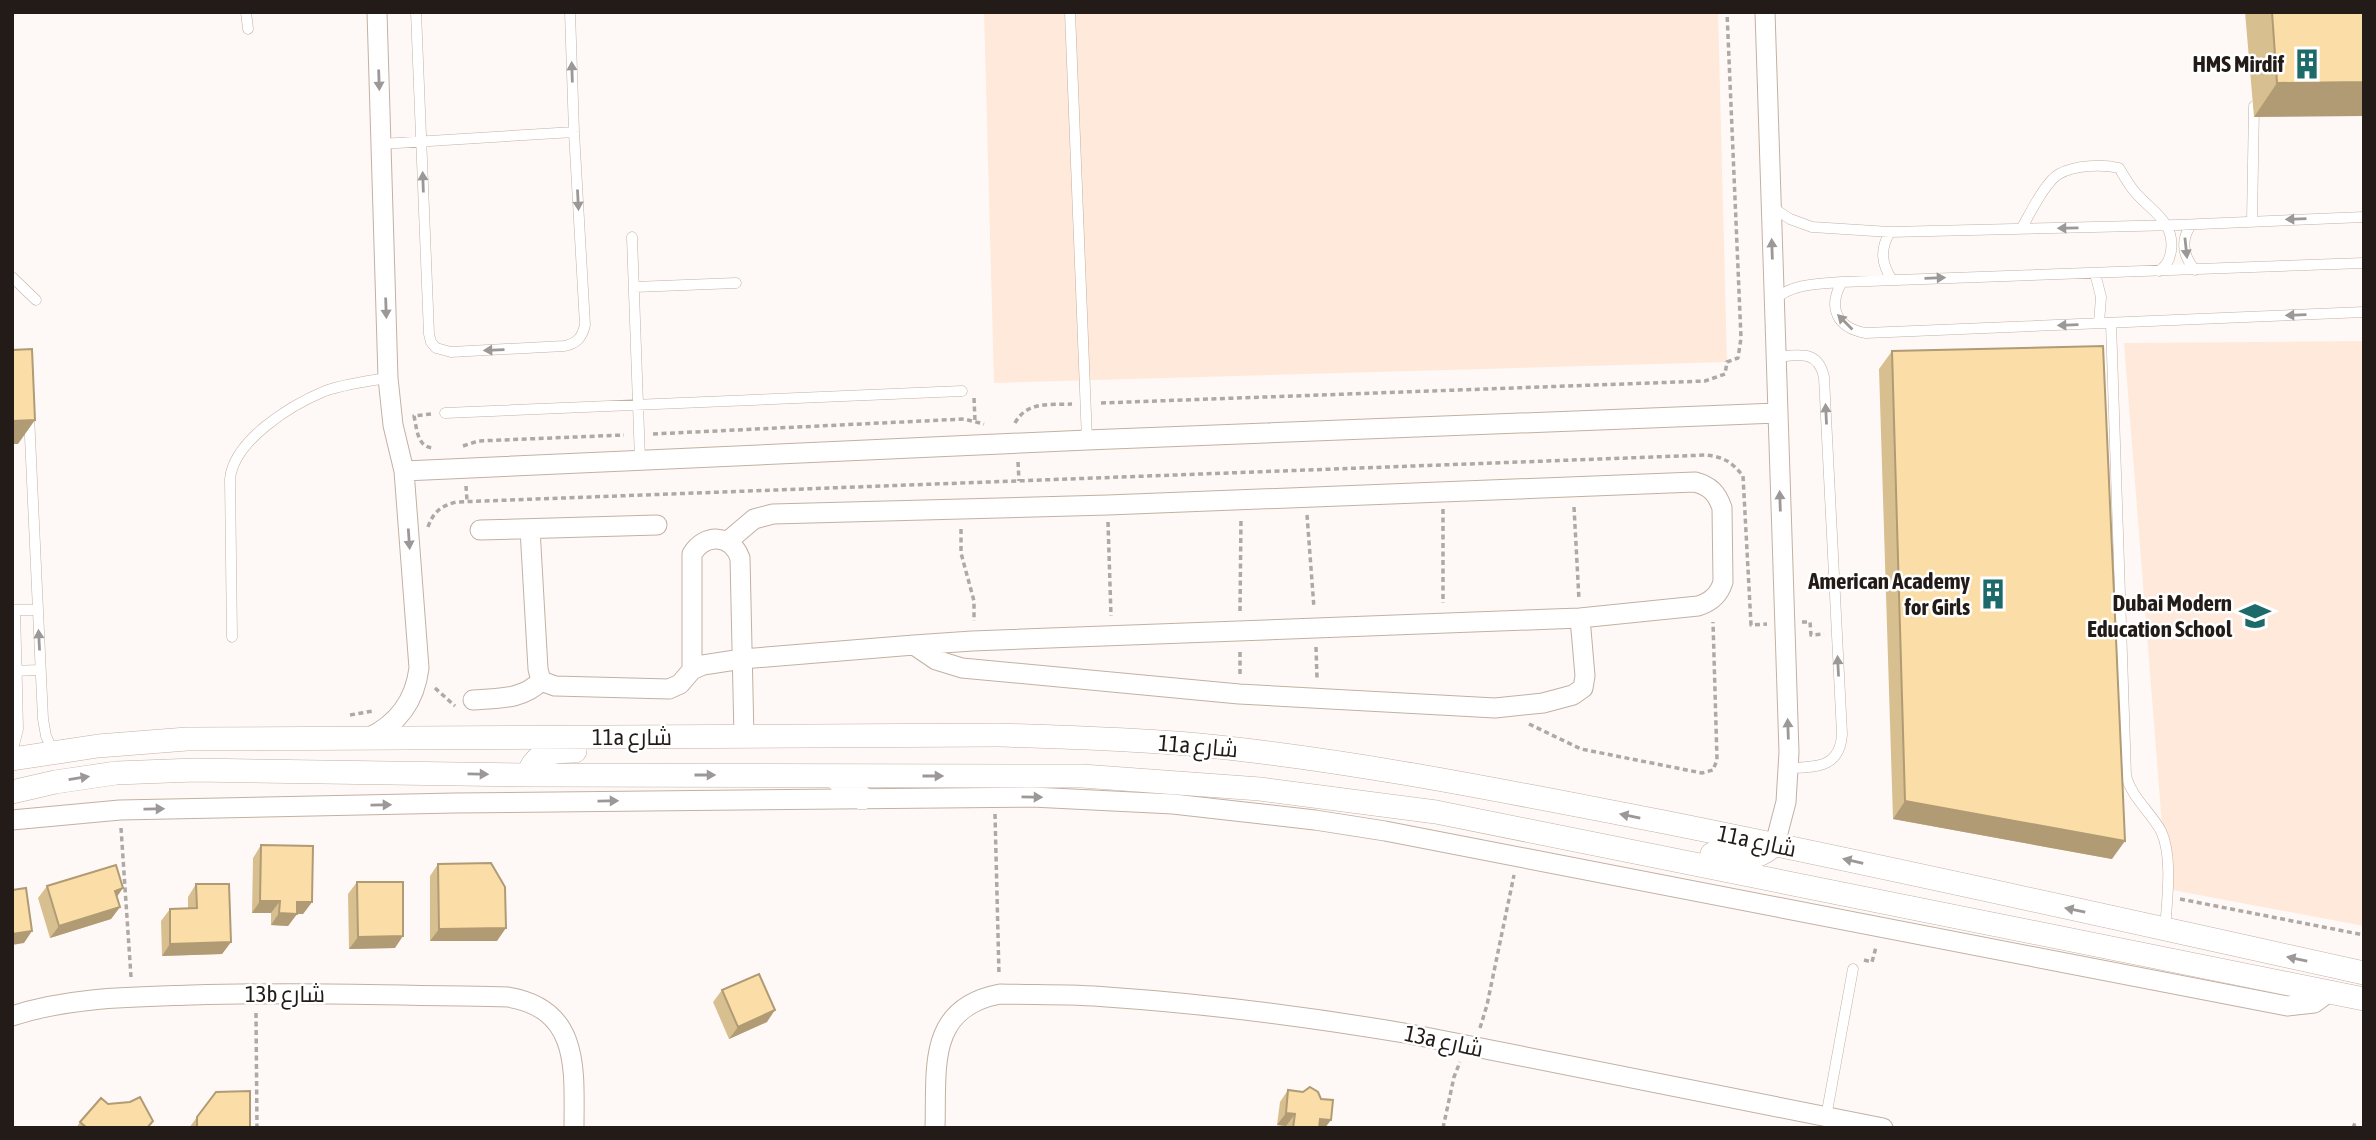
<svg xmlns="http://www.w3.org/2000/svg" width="2376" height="1140" font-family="'Asap Condensed',Cairo,sans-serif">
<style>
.built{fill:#ffe9db}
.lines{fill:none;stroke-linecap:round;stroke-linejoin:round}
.service-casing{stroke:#c3b0a3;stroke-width:11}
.minor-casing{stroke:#c3b0a3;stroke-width:21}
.tertiary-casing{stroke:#c3b0a3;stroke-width:24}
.path{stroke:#afa9a6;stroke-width:3.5;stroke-dasharray:5 3.5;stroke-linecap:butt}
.service{stroke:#fff;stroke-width:10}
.minor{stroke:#fff;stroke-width:19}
.tertiary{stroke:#fff;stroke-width:23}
.wall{fill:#d8bf90}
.shaded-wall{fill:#b09b75}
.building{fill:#fbdea7;stroke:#b09b75;stroke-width:2}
.oneway{fill:#9c9897}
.labels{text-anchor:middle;stroke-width:5;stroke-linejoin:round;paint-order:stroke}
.poi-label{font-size:23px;font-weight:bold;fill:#221b17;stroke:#fff;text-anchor:end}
.street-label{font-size:23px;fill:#221b17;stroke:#fff}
</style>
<rect width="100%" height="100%" fill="#fef9f7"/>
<!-- built -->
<path class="built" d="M984,12H1718L1727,362L994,383Z
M2364,341V926L2167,889L2124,343Z"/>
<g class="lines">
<!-- service casing -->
<g class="service-casing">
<path id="service" d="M246,12L248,29
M416,12L429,334L431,342L436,348L451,352L564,346C576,344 582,338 585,325L574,132L570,12
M1070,12L1087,440
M381,144L574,132
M1772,207L1790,219L1812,227L1890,232L2177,225L2364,217
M2252,221L2254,106
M2191,225C2180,241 2183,256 2195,270
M2021,229C2030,214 2045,182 2059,174C2075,165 2102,164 2119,168C2124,176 2129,185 2135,192C2144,203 2159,213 2166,225C2175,240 2173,262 2159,271
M1890,232C1880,249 1881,263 1892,280
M632,237L640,460
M2095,273L2101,297L2099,323
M12,277L36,300
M1842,282C1827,308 1837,328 1866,333L2364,312
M634,287L736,283
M1774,300C1793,283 1818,284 1842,282L2364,263
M2111,323L2126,776C2132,798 2150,811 2161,831C2173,856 2167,901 2165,929
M1775,357C1798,355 1818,349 1824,377L1842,734C1840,768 1816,767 1789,768
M445,413L962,391
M29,415L43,719L46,736L53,751
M12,610H38
M232,637L230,479C234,440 291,405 325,391C345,384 367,381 388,378
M12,671L40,670
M12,753L18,729L15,610
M1826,1117L1853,969"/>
</g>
<!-- minor casing -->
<g class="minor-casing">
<path id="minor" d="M1765,12L1789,752L1786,802L1775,844
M404,471L1087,440L1777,413
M530,529L538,669L541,681L555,686L669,689L680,684L692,670L703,665L742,659L914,645L972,641L1580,618L1698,606C1711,602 1719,595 1723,582L1722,508C1717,493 1710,486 1695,482L1108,505L773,514L754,519L728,541
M480,530L657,525
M914,645L936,660L962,668L1239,694L1495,708L1543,703L1573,695L1583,688L1585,676L1580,618
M692,670V554C705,533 731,534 740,558L744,737
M473,700C498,698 522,700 541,681
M368,738C398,724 415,701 419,668L404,471L393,425L388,378L377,12
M12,820L120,810L455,803L1032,797L1173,804L1315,820L1385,831L2287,1006L2314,1003L2329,992
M12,1016C70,997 132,997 192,995C297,992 403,995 508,997C581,1009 574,1071 574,1128
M935,1128C937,1069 926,1008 1000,994C1036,995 1072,994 1107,997C1209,1004 1310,1017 1410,1034L1883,1128"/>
</g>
<!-- tertiary casing -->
<g class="tertiary-casing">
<path id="tertiary" d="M12,759L98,746L187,739L997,735C1064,737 1132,739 1199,745C1352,760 1503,791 1654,820C1891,867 2127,921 2364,973
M528,775C535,751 554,751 575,751
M833,776L862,798
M12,792L55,782L116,773L195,770L528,775L1082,776L1260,789L1436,812L2364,999
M1712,854C1736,858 1756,863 1775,844"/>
</g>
<!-- path -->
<path class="path" d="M974,398L975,421
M1101,403L1705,381L1725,374L1727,362L1738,358L1741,338L1727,12
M431,414L414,416C417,429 417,447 433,448
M1015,423C1027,401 1049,405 1072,404
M653,434L964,419L984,424
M463,446L478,441L624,435
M1018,462L1019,481
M466,486L467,501
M1574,507L1579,600
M1443,509V603
M1307,515L1314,608
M1108,522L1111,616
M428,527C433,512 442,505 457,502L1706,455C1724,457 1732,462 1743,476L1751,625L1767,624
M961,529V553L974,601V621
M1240,611L1241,518
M1802,622H1810L1811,635L1824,634
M1316,647L1317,678
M1240,674V651
M435,688L455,706
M350,715L373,711
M1529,724L1581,749L1702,773L1713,770L1717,760L1713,622
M995,814L999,975
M121,828L131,977
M2180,899L2364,935
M1864,960L1872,962L1876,947
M256,1013L257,1128
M1480,1028L1487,1005L1514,875
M1443,1128L1454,1077L1460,1062
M2353,1128L2355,1123"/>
<!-- service -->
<use href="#service" class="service"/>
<!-- minor -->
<use href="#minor" class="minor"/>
<!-- tertiary -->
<use href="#tertiary" class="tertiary"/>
</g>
<!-- wall -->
<path class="wall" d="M2245,12H2364L2254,117Z
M1892,351L2112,859L1893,819L1879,369Z
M261,845L312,902L303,914H297L288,926L271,925V913H252L253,858Z
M438,864L497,941H430V876Z
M357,882L395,948L349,949L348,894Z
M196,884L231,942L222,954L162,956L161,921L170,909L188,908V897Z
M47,886L123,888L117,897L120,907L111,919L50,938L38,898Z
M722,990L767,1022L729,1039L713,1002Z
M1288,1090L1325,1128H1286V1126L1277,1125L1280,1102Z
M108,1104L148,1128H76L80,1122Z
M197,1117L250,1128H189Z"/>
<!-- shaded-wall -->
<path class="shaded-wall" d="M2364,82V116L2254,117L2277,83Z
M35,420L18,444H12V421Z
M1905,801L2125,841L2112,859L1893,819Z
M123,888L114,900L115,891Z
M260,901H280L271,913H252Z
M297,902H312L303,914H297L288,926L271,925L279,913Z
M120,907L111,919L50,938L59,926Z
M506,928L497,941H430L439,929Z
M32,931L24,943L12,945V934Z
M403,936L395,948L349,949L358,937Z
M231,942L222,954L162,956L170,944Z
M775,1010L767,1022L729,1039L738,1027Z
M1286,1113L1295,1114L1286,1126L1277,1125Z
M1320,1119L1331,1120L1325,1128H1314Z"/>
<!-- building -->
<path class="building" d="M2272,12H2364V82L2277,83Z
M2103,346L2125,841L1905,801L1892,351Z
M32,349L35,420L12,421V350Z
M261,845L313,846L312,902H297V914L279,913L280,901H260Z
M491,863L505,887L506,928L439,929L438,864Z
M116,865L123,888L115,891L120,907L59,926L47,886Z
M357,882H403V936L358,937Z
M196,884H229L231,942L170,944V909L197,908Z
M26,888L32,931L12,934V890Z
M759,974L775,1010L738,1027L722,990Z
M1310,1087L1318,1092L1321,1099L1333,1100L1331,1120L1320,1119L1319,1128H1293L1295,1114L1286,1113L1288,1090L1303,1092Z
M250,1091V1128H197V1117L216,1092Z
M140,1097L153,1121L147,1128H87L80,1122L101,1098L108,1104L130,1102Z"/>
<!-- one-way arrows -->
<defs><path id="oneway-solid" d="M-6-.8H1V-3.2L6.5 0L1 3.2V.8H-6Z" transform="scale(1.75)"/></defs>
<g class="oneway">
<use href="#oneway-solid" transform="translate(572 72) rotate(-92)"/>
<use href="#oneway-solid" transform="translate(379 80) rotate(88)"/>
<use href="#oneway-solid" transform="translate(423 182) rotate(-92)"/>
<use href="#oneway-solid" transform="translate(578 200) rotate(87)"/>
<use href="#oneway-solid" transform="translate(2296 219) rotate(178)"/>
<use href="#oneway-solid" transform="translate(2068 228) rotate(179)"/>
<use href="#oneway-solid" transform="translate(2186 248) rotate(84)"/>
<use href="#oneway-solid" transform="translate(1772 249) rotate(-92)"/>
<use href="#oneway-solid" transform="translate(1935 278) rotate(-2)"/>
<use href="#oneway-solid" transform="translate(386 308) rotate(88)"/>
<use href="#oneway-solid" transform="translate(2296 315) rotate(178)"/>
<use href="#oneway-solid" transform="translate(1845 322) rotate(-135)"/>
<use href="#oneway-solid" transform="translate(2068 325) rotate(178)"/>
<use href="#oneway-solid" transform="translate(494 350) rotate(178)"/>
<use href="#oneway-solid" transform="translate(1826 414) rotate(-93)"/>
<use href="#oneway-solid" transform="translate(1780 501) rotate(-92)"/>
<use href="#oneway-solid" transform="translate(409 539) rotate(86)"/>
<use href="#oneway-solid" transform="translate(39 640) rotate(-93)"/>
<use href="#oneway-solid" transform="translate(1838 666) rotate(-93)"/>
<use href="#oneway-solid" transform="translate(1788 729) rotate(-92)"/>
<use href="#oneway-solid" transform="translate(478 774) rotate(1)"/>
<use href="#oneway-solid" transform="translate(705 775)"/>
<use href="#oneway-solid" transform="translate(933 776)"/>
<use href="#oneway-solid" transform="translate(79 778) rotate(-9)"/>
<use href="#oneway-solid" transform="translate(1032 797) rotate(1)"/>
<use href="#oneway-solid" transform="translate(608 801) rotate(-1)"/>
<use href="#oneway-solid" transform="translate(381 805) rotate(-1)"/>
<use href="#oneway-solid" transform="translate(154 809) rotate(-1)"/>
<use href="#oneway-solid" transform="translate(1630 816) rotate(-169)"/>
<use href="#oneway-solid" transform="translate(1853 861) rotate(-167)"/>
<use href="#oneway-solid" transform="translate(2075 910) rotate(-168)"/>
<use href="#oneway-solid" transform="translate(2297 959) rotate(-168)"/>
</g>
<!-- icons -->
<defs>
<g id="building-bare" transform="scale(2.415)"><path d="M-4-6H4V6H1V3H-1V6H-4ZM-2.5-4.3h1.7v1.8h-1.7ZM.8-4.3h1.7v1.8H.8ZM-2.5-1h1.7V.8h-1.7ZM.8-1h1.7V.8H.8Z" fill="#1d6a6b" stroke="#fff" stroke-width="2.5" paint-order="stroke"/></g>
<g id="school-bare" transform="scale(2.415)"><path d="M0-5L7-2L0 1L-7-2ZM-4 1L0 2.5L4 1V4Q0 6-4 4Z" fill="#1d6a6b" stroke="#fff" stroke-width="2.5" paint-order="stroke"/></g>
</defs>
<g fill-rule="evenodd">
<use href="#building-bare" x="2307" y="64"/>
<use href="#building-bare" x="1993" y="594"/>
<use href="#school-bare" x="2255" y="616"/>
</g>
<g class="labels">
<!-- poi labels -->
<g class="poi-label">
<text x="2284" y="72">HMS Mirdif</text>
<text x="1970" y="589">American Academy<tspan x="1970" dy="26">for Girls</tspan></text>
<text x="2232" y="611">Dubai Modern<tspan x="2232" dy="26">Education School</tspan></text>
</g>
<!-- street labels -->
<g class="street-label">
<text x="632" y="745">11a شارع</text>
<text transform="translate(1198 746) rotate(5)" y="8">11a شارع</text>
<text transform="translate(1757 841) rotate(12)" y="8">11a شارع</text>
<text x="285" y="1002">13b شارع</text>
<text transform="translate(1444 1041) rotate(12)" y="8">13a شارع</text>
</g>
</g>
<!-- border -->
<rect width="2376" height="1140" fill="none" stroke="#221b17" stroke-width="28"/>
</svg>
